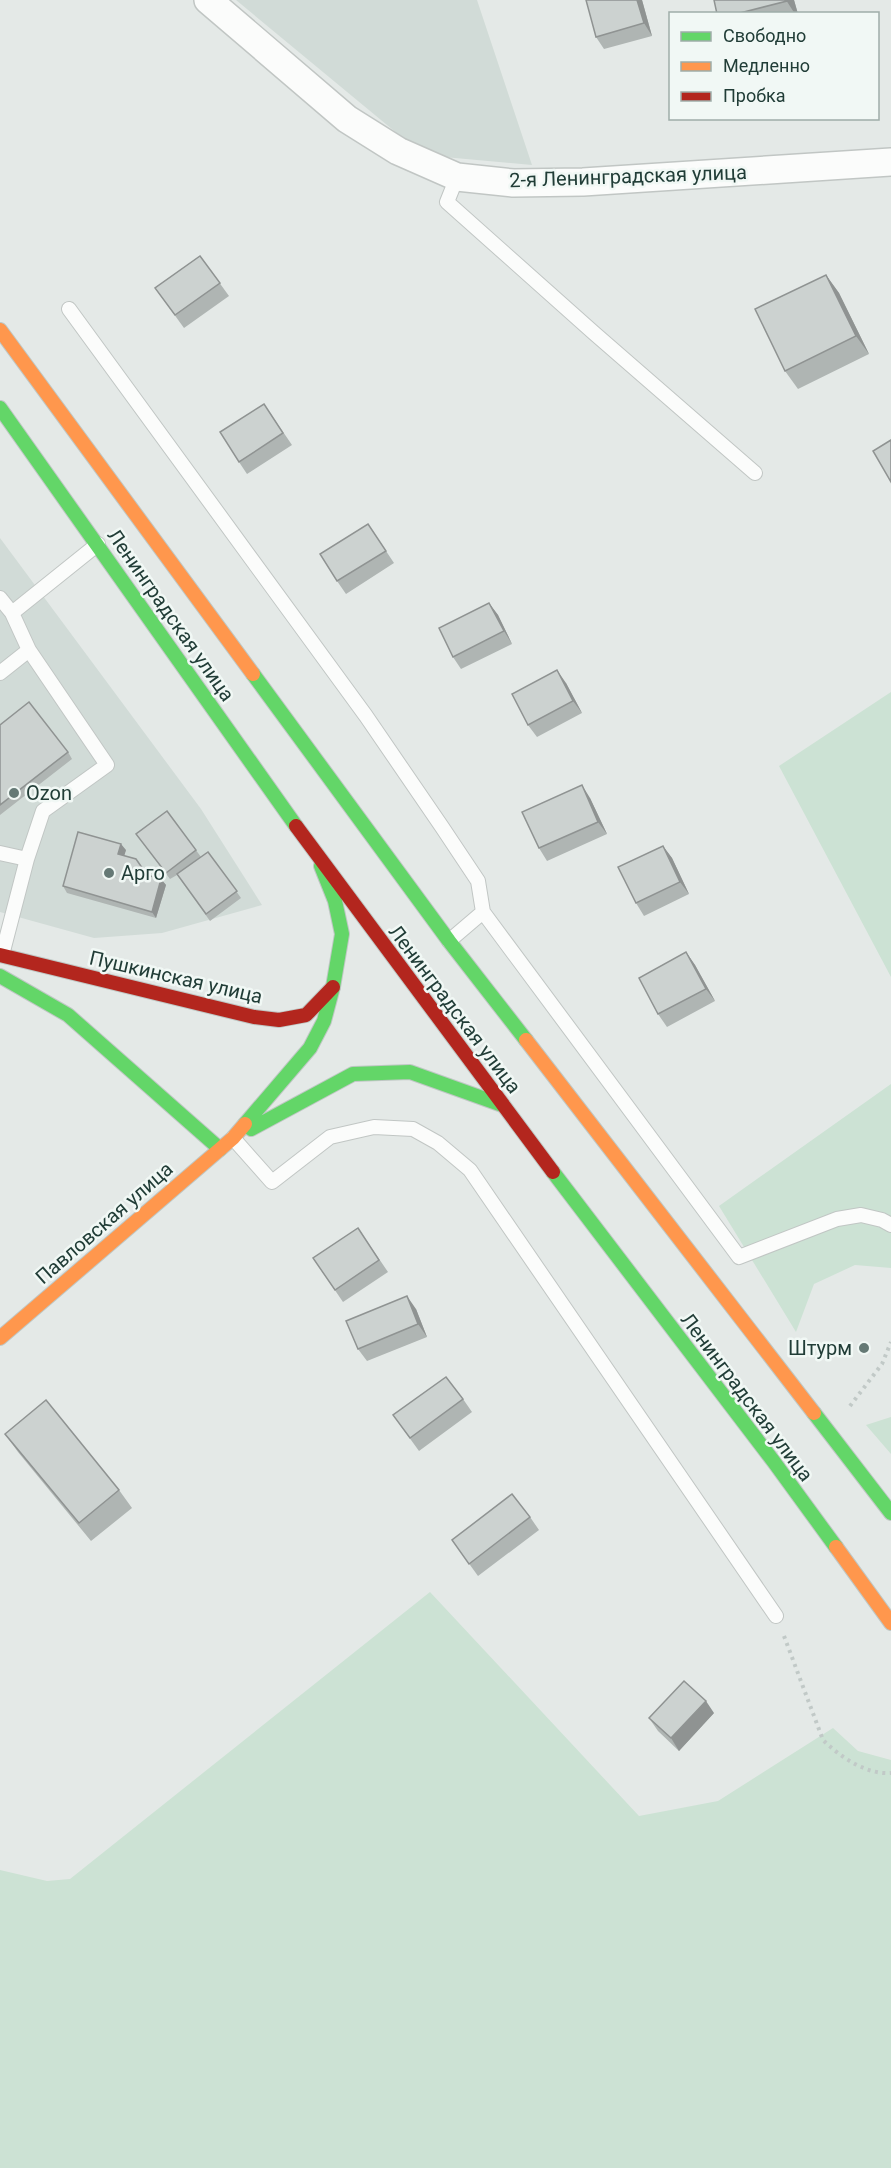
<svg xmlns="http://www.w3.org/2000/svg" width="891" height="2168" font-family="Roboto,sans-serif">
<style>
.built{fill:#d1dbd7}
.green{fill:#cce2d4}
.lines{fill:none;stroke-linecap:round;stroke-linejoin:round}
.lane-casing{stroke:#c1c6c4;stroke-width:16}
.street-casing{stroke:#c1c6c4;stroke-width:30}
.fast-casing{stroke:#bfc7c4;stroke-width:16}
.slow-casing{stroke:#bfc7c4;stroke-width:16}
.jam-casing{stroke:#bfc7c4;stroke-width:16}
.path{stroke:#c1c9c7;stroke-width:4;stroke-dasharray:3 4.5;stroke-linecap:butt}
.lane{stroke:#fbfcfb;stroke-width:14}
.street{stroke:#fbfcfb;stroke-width:27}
.fast{stroke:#63d668;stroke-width:14}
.slow{stroke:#ff974d;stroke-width:14}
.jam{stroke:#b3261e;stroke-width:14}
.wall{fill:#afb5b3}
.shaded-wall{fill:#8f9392}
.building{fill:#ccd2d0;stroke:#8f9392;stroke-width:1.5}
.poi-dot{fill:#657975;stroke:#f1f8f5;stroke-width:2}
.labels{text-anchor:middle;stroke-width:5;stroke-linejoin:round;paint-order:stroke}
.street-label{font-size:20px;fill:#213d37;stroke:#f1f8f5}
.poi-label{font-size:20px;fill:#213d37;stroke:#f1f8f5;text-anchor:start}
</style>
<rect width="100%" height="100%" fill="#e4e9e7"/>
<!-- built -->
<path class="built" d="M236,0H477L532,165L444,157L410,144Z
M0,538L201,809L262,905L162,933L94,938L0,912Z"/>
<!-- green -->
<path class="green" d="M891,692V977L779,766Z
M891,1084V1268L855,1265L814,1284L796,1332L719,1206Z
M891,1417V1454L866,1425Z
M430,1592L639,1816L718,1801L833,1728L858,1751L891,1760V2168H0V1870L47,1881L70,1879Z"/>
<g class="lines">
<!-- lane casing -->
<g class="lane-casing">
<path id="lane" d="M457,177L447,202L594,333L755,473
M69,309L366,716L442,827L478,881L483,912
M0,598L12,613L29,650L107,765L43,811L27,859L2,955
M12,613L98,544
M0,673L29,650
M0,853L27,859
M449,941L483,912L739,1257L837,1219L861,1215L882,1220L891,1225
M233,1138L272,1182L330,1137L374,1127L413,1129L438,1143L470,1170L776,1616"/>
</g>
<!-- street casing -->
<g class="street-casing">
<path id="street" d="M208,0L347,119L398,151L457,177L513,183L583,182L891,162"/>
</g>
<!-- fast casing -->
<g class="fast-casing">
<path id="fast" d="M0,408L296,826
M253,674L449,941L526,1040
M0,976L68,1015L220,1149
M245,1124L310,1048L324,1021L333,987L342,934L335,901L321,866
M251,1129L353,1074L410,1072L502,1105
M553,1172L774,1462L836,1547
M814,1413L891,1513"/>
</g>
<!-- slow casing -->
<g class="slow-casing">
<path id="slow" d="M0,330L253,674
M526,1040L814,1413
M0,1338L233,1138L245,1124
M836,1547L891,1623"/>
</g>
<!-- jam casing -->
<g class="jam-casing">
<path id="jam" d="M296,826L553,1172
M0,955L254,1017L279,1020L306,1015L333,987"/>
</g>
<!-- path -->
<path class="path" d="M850,1406L882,1364L891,1342
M784,1636L823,1740C840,1757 867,1775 891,1773"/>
<!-- lane -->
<use href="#lane" class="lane"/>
<!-- street -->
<use href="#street" class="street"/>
<!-- fast -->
<use href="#fast" class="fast"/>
<!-- slow -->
<use href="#slow" class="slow"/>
<!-- jam -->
<use href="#jam" class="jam"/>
</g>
<!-- wall -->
<path class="wall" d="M586,0H642L652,36L604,49L596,37Z
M714,0H794L798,14H717Z
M200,256L229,296L184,328L155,288Z
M826,275L839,293L869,354L798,389L785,371Z
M264,404L292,445L247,474L239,462Z
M368,524L394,563L346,594L337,581Z
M489,603L498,615L512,644L461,669L453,657Z
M566,683L582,713L537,737L528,725Z
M0,725L68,752L72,759L0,815Z
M590,798L607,834L547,861L539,848Z
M167,811L201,857L208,852L241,898L210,921L177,875L170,879L136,834Z
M663,846L672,858L689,894L644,916L636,903Z
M126,850L124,855L147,875L161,879L166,885L156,918L67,893L63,886Z
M686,952L695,965L715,1001L667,1027L658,1014Z
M358,1228L388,1272L343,1302L313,1258Z
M416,1309L427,1337L367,1361L358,1349Z
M463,1399L472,1412L419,1451L393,1415Z
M5,1434L119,1490L132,1508L91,1541L18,1452Z
M530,1517L539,1530L478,1576L452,1540Z
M714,1713L679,1751L658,1731L649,1718Z"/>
<!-- shaded-wall -->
<path class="shaded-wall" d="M637,0H642L652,36L644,23Z
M786,0H794L798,14H795Z
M826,275L839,293L869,354L856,336Z
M489,603L498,615L512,644L504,631Z
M557,670L566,683L582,713L573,701Z
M582,785L590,798L607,834L598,822Z
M121,844L126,850L123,860L118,854Z
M663,846L672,858L689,894L680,882Z
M161,879L166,885L156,918L152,912Z
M686,952L695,965L715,1001L706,989Z
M407,1296L416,1309L427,1337L418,1324Z
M706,1701L714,1713L679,1751L671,1738Z"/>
<!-- building -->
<path class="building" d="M586,0H637L644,23L596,37Z
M714,0H786L787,1L736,14H717Z
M200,256L220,283L175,315L155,288Z
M826,275L856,336L785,371L755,309Z
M264,404L283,433L239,462L220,432Z
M891,440V482L873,451Z
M368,524L386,551L337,581L320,554Z
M489,603L504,631L453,657L439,628Z
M557,670L573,701L528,725L512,694Z
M29,702L68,752L0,805V725Z
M582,785L598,822L539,848L522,812Z
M167,811L196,850L166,873L136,834Z
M78,832L121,844L118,854L136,859L147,875L161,879L152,912L63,886Z
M663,846L680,882L636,903L618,867Z
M208,852L237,891L206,914L177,874Z
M686,952L706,989L658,1014L639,978Z
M358,1228L379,1260L335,1290L313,1258Z
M407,1296L418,1324L358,1349L346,1321Z
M446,1377L463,1399L410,1438L393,1415Z
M46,1400L119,1490L79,1523L5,1434Z
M512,1494L530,1517L469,1564L452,1540Z
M684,1681L706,1701L671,1738L649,1718Z"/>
<!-- markers -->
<g class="poi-dot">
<circle cx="14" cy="793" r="6"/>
<circle cx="109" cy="873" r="6"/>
<circle cx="864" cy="1348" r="6"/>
</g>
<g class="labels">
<!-- street labels -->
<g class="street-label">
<text transform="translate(628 176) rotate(-2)" y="7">2-я Ленинградская улица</text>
<text transform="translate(171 615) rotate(55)" y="7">Ленинградская улица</text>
<text transform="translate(176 977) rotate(13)" y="7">Пушкинская улица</text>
<text transform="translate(455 1009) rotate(53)" y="7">Ленинградская улица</text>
<text transform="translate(104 1223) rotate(-41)" y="7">Павловская улица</text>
<text transform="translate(747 1397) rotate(53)" y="7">Ленинградская улица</text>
</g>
<!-- poi labels -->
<g class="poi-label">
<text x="26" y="800">Ozon</text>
<text x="121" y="880">Арго</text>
<text x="852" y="1355" text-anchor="end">Штурм</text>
</g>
</g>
<!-- legend -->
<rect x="669" y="12" width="210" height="108" fill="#f1f8f5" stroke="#9eada9" stroke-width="1.5"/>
<rect x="681" y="32" width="30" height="9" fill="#63d668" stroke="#9eada9" stroke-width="1.5"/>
<text x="723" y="42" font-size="18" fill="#213d37">Свободно</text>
<rect x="681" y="62" width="30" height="9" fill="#ff974d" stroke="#9eada9" stroke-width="1.5"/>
<text x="723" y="72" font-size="18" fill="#213d37">Медленно</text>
<rect x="681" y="92" width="30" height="9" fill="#b3261e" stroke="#9eada9" stroke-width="1.5"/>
<text x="723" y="102" font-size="18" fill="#213d37">Пробка</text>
</svg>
